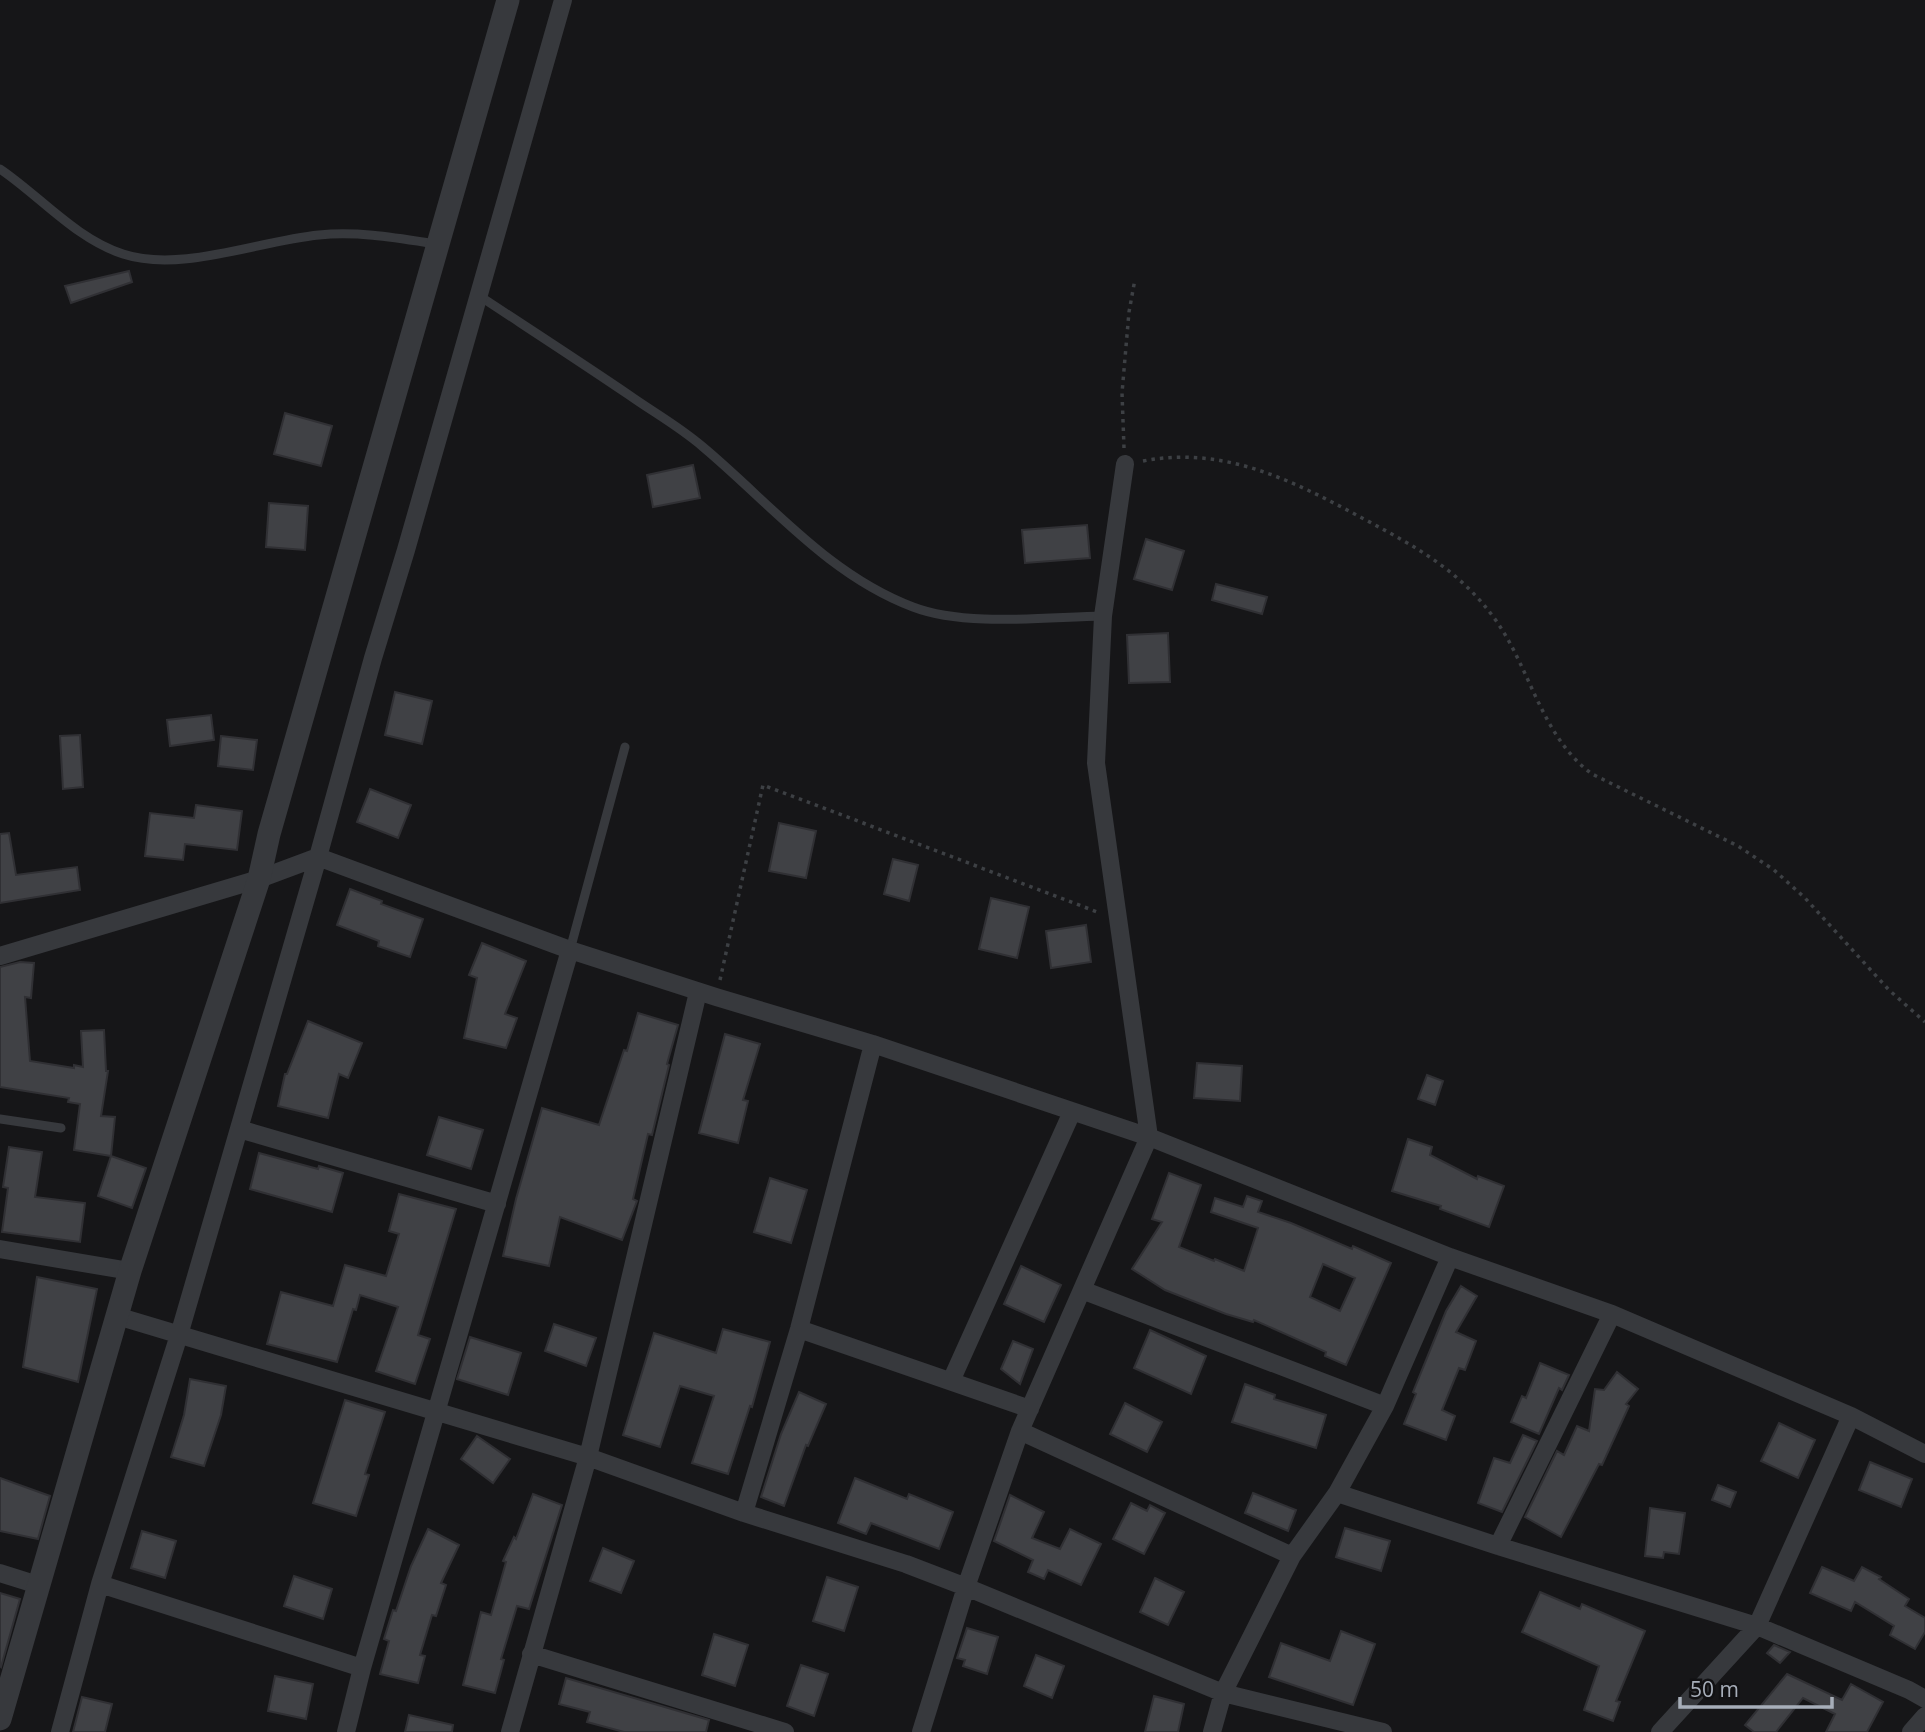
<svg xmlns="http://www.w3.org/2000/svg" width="1925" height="1732" font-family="'Open Sans',sans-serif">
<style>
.building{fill:#404145;stroke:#303034;stroke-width:2;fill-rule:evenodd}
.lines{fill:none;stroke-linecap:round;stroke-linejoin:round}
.path{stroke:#3d4044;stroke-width:3.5;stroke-dasharray:3.5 5;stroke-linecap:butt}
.service{stroke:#37393d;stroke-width:9}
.minor{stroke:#37393d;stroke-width:18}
.tertiary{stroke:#37393d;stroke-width:23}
</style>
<rect width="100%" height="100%" fill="#161618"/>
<!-- building -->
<path class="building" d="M129,271L132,282L71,303L65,286Z
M285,413L332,426L321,466L274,454Z
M693,465L700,498L653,507L647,475Z
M269,503L308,506L305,550L266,547Z
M1087,525L1090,558L1025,563L1022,530Z
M1146,539L1184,551L1172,590L1134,579Z
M1216,584L1267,597L1262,614L1212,600Z
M1168,633L1170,682L1129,683L1127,635Z
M395,692L432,701L422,744L385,735Z
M211,715L214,740L170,746L167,720Z
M80,735L83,787L63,789L60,736Z
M221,736L257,740L253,770L218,766Z
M370,789L411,805L398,838L357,822Z
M196,805L242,811L237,850L185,844L183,860L145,856L150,813L194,818Z
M779,823L816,831L806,878L769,871Z
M9,833L16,875L77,867L80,890L0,903V834Z
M893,859L918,865L909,901L884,894Z
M350,889L382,901L381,904L423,919L410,957L378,946L379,941L337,925Z
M991,898L1029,907L1017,958L979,949Z
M1086,925L1091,962L1051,968L1046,931Z
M482,943L526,961L505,1014L517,1018L506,1048L464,1038L477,978L469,975Z
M20,962L34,963L31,998L25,997L30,1061L74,1068V1065L83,1067L81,1031L104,1030L106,1071H108L101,1116L115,1117L111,1156L74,1150L80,1104L68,1102L69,1098L0,1087V967Z
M638,1013L678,1025L667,1064L669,1065L652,1135L648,1134L633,1199L637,1201L622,1240L560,1217L549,1266L503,1256L516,1199L542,1108L599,1125L624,1050L627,1051Z
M308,1021L362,1043L348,1078L339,1074L328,1118L278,1106L285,1074H287Z
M725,1034L760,1044L743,1100L748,1101L738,1143L699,1133Z
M1197,1063L1242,1066L1240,1101L1194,1098Z
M1427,1075L1443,1081L1435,1105L1418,1099Z
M439,1117L483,1130L471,1169L427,1155Z
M1408,1139L1432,1147L1430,1155L1477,1179L1478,1176L1504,1186L1489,1227L1440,1209L1441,1206L1392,1191Z
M9,1147L42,1152L35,1197L85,1203L80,1242L2,1232L8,1188L3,1187Z
M259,1153L318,1169L319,1166L343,1173L332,1212L250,1189Z
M111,1156L146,1168L132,1208L98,1196Z
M1169,1173L1201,1185L1179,1247L1214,1261L1215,1259L1244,1271L1258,1228L1211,1212L1215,1198L1243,1207L1247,1196L1262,1201L1258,1212L1291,1223L1352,1249L1353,1246L1391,1263L1346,1365L1325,1356L1326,1352L1254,1320L1253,1322L1226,1314L1165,1290L1132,1269L1162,1222L1152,1219ZM1323,1264L1355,1278L1340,1311L1310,1297Z
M770,1178L807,1190L791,1243L754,1232Z
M399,1194L456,1209L418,1335L430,1339L415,1384L376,1371L398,1307L360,1295L356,1310L353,1309L337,1362L267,1344L281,1292L333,1306L345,1265L386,1276L399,1234L389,1231Z
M1021,1266L1061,1285L1044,1322L1004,1304Z
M37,1277L97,1289L78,1382L23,1367Z
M1461,1286L1477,1296L1456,1332L1476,1341L1465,1370L1459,1368L1442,1410L1455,1416L1446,1440L1404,1424L1416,1394L1413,1392L1446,1311Z
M554,1324L596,1338L586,1366L545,1351Z
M723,1329L770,1342L752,1407L750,1406L728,1474L692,1463L714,1396L680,1386L660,1447L623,1435L654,1333L716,1353Z
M1150,1330L1206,1356L1191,1394L1134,1368Z
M470,1337L521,1353L508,1395L457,1379Z
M1013,1341L1033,1349L1020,1384L1001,1369Z
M1540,1363L1569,1375L1562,1390L1559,1388L1539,1434L1511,1422L1522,1396L1526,1398Z
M1617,1372L1638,1389L1626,1404L1629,1406L1602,1465L1599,1464L1561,1537L1525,1517L1557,1451L1564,1455L1577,1426L1589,1431L1595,1389L1604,1390Z
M190,1379L226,1386L221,1415L204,1466L171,1457L184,1415Z
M1245,1384L1275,1395L1274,1399L1326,1415L1316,1448L1232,1422Z
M799,1392L826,1404L808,1446L806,1445L784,1506L761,1497L781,1434Z
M345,1400L385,1412L365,1474L369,1475L356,1516L313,1503Z
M1125,1403L1162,1422L1147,1452L1110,1434Z
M1779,1423L1815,1440L1798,1478L1761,1461Z
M1523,1435L1537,1441L1502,1512L1478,1503L1494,1458L1510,1463Z
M477,1436L510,1459L493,1483L461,1459Z
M1870,1462L1912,1479L1901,1507L1859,1490Z
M0,1478L50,1496L38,1539L0,1531Z
M855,1478L907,1499L909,1494L953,1512L939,1549L871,1523L866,1534L838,1523Z
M1718,1485L1736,1492L1730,1507L1712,1500Z
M1253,1493L1296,1510L1288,1531L1245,1513Z
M533,1494L562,1505L529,1609L517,1606L501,1659L504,1660L495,1693L463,1685L481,1612L491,1615L506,1562L503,1561L514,1537L516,1539Z
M1010,1495L1044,1512L1032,1538L1060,1549L1070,1529L1101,1544L1081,1585L1048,1570L1044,1579L1028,1572L1033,1560L994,1541Z
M1131,1503L1147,1511L1150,1505L1165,1513L1144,1554L1113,1539Z
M1650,1508L1685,1513L1679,1554L1664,1552L1663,1558L1645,1556Z
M1345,1528L1390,1541L1381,1571L1336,1557Z
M428,1529L459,1545L441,1583L446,1585L436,1616L432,1615L420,1655L425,1656L418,1683L380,1674L389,1641L384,1639L393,1610L396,1611L411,1566Z
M142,1531L176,1541L165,1578L131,1568Z
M603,1548L634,1561L621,1593L590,1581Z
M1822,1567L1854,1581L1862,1567L1881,1577L1879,1579L1909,1599L1905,1606L1925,1618V1632L1915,1649L1890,1635L1894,1626L1855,1602L1851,1611L1810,1593Z
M294,1576L332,1589L323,1619L284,1606Z
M827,1577L858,1587L844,1631L813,1621Z
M1155,1578L1184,1592L1168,1625L1140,1612Z
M1540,1592L1580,1609L1582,1604L1645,1631L1616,1701L1620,1702L1613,1721L1584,1710L1599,1666L1522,1632Z
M0,1593L20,1599L1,1667L0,1666Z
M967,1628L998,1637L987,1674L963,1666L965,1660L957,1658Z
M1341,1631L1375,1644L1353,1705L1269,1677L1281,1643L1330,1661Z
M714,1634L748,1645L735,1686L702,1675Z
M1774,1645L1790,1652L1780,1663L1767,1653Z
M1036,1655L1064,1666L1052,1698L1024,1686Z
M801,1665L828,1674L814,1716L787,1706Z
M1787,1674L1842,1700L1851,1684L1883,1702L1867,1732H1826L1835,1714L1803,1698L1776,1732H1754L1745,1725Z
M275,1676L313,1684L306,1719L268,1711Z
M566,1678L709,1720L706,1732H624L587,1722L590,1712L559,1704Z
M1154,1696L1184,1704L1178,1732H1145Z
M82,1697L112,1704L105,1732H73Z
M409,1715L453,1725L452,1732H405Z"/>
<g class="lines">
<!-- path -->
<path class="path" d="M1124,448L1122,393L1129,312L1135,279
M1143,461C1225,445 1295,482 1364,519C1418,548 1461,571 1497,622C1531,671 1542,737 1592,774L1738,846L1774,870L1805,898L1889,990L1925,1022
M720,980L763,785L1100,913"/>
<!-- service -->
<path class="service" d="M0,169C40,196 76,239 123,254C181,273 258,241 319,235C358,231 397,238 436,244
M478,295C528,328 579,361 629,395C653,412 680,427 703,447C770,503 828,575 913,607C965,627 1046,617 1103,616
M570,950L625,747
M0,1119L61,1128"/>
<!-- minor -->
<path class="minor" d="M0,956L259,879L318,857L570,950L716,997L873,1044L1149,1137L1450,1257L1612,1314L1851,1416L1925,1454
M239,1129L497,1204
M0,1249L130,1271
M1082,1290L1385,1406
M117,1316L588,1457L744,1513L906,1564L966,1587L1223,1693L1383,1732
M799,1329L1030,1409
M951,1381L1072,1112
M1020,1431L1292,1556
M1337,1493L1498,1546L1757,1626L1909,1690L1925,1699
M744,1513L799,1329L873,1044
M1498,1546L1612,1314
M0,1573L38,1585
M100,1584L362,1668
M531,1654L785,1732
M60,1732L100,1584L179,1335L318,857L373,658L406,550L563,0
M346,1732L362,1668L570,950
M510,1732L588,1457L698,992
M921,1732L966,1587L1020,1431L1149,1137L1096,763L1103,616L1125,464
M1212,1732L1223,1693L1292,1556L1337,1493L1385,1406L1450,1257
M1660,1732L1757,1626L1851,1416
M1911,1732L1925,1716"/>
<!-- tertiary -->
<path class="tertiary" d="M0,1719L130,1271L259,879L269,834L508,0"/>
</g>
<!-- scale -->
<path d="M1680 1697v10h152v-10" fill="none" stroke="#a7aeb9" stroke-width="3.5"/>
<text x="1690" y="1697" font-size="21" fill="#a7aeb9" stroke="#111113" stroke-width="5" paint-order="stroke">50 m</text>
</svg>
